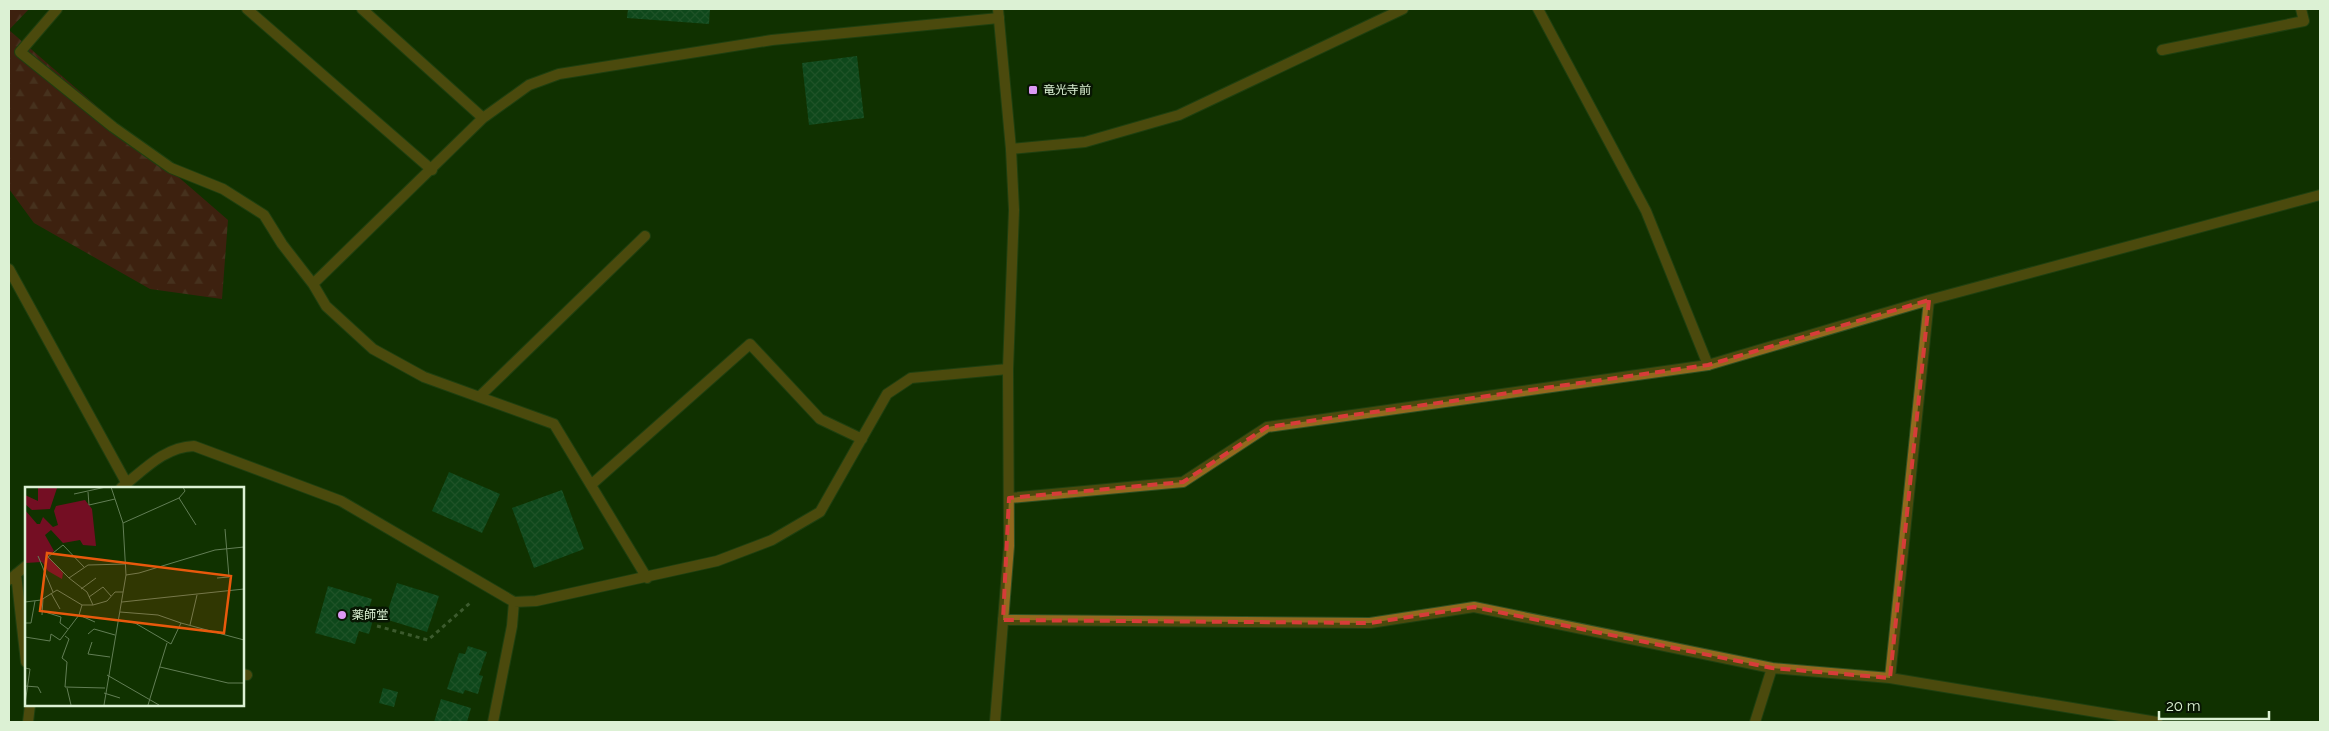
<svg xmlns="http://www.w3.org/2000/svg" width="2329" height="731" font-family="Raleway,'Noto Sans JP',sans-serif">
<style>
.forest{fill:url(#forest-firs)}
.building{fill:url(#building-cross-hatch)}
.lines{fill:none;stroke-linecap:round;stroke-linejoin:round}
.service-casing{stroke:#315122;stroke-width:12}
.minor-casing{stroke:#315122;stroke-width:12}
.tertiary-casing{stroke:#315122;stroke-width:12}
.path{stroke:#718d65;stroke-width:3;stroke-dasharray:4 4;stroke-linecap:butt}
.service{stroke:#93691e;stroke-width:10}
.minor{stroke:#93691e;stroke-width:10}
.tertiary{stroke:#93691e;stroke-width:10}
.marked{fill:none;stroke:#d73c39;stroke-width:4;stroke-dasharray:10 6;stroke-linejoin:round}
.poi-dot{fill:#dc99f4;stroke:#081603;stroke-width:2}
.labels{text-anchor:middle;stroke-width:5;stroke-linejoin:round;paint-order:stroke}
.poi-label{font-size:12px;fill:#dcf1d4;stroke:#081603;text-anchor:start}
.inset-road{fill:none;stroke:#627e55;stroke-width:1}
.view{fill:#e8590c;fill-opacity:0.15;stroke:#e8590c;stroke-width:2.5}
.inset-edge{fill:none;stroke:#dcf1d4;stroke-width:2.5}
</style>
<defs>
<pattern id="forest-firs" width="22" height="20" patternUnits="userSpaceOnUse" patternTransform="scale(1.25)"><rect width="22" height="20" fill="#740e23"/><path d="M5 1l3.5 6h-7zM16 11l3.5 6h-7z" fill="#873242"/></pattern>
<pattern id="building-cross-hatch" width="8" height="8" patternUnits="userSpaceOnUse" patternTransform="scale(1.25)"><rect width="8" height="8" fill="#0d643c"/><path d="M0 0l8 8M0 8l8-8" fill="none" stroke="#307b57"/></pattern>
</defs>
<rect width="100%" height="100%" fill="#103200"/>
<!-- forest -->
<path class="forest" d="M9,9H29L9,30L228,220L222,299L150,289L34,223L9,189Z"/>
<!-- building -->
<path class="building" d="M628,9H710L709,24L627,18Z
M857,56L864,118L809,125L802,63Z
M449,472L500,494L482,533L432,511Z
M562,490L584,549L534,568L512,508Z
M397,583L439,596L427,632L385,619Z
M328,586L372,599L368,611L375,613L369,634L359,631L355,644L315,633Z
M468,646L487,652L479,675L483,676L478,694L465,690L463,694L447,689L459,653L465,654Z
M383,688L398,692L394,707L379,703Z
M441,699L471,708L467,722H434Z"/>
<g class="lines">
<!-- service casing -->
<g class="service-casing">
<path id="service" d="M247,9L432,170
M1538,9L1646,211L1708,365"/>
</g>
<!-- minor casing -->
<g class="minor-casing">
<path id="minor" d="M57,9L20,52L113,127L171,168L223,189L264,215L282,244L313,284
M362,9L483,118
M2162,50L2304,21L2301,9
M1011,149L1085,142L1179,115L1403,9
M9,269L127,484
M479,397L645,236
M592,484L750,344L820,419L862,439
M121,488C144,470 164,447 194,446L341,501L514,602L536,601L717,561L772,540L820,512L887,394L911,378L1008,369
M1009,498L1183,482L1267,427L1708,365L1929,300L2320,195
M16,574L26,662
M647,578L554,424L424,377L373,349L326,306L313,284L483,118L529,85L559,74L772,40L999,18
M9,580L26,566
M1003,620L1370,623L1474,607L1772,668
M242,674L247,675
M1890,678L1929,300
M28,722L30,705
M493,722L512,626L514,602
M1755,722L1772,668L1890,678L2157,722"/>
</g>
<!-- tertiary casing -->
<g class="tertiary-casing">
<path id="tertiary" d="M995,722L1009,546L1008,369L1014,210L1011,149L998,9"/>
</g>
<!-- path -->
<path class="path" d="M377,626L428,640L470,603"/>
<!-- service -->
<use href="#service" class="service"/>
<!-- minor -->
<use href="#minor" class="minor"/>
<!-- tertiary -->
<use href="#tertiary" class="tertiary"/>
</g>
<!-- marked area -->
<path d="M0 0H2329V731H0ZM1929,300L1890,678L1772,668L1474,607L1370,623L1003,620L1009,498L1183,482L1267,427L1708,365Z" fill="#103200" fill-opacity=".55" fill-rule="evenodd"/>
<path class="marked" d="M1929,300L1890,678L1772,668L1474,607L1370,623L1003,620L1009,498L1183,482L1267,427L1708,365Z"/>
<!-- markers -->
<g class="poi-dot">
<rect x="1028" y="85" width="10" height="10" rx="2.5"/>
<circle cx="342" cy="615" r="5"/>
</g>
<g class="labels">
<!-- poi labels -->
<g class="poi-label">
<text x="1043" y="94">竜光寺前</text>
<text x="352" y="619">薬師堂</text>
</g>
</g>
<!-- overview -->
<g transform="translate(25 487)">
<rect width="219" height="219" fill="#103200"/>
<path d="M13,0H35L32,1L25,22L7,23L0,17V8L13,14ZM60,13L67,22L71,59L58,58L55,53L38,56L26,43L20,48L29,64L23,69L38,86L37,92L23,84L17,75L0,76V23L12,37H15L18,30L28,40L33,38L29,24L31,19Z" fill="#740e23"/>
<path class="inset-road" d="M63,5L64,18L90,12M49,7L81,0M154,11L171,38M98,36L154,11L160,4L158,0M13,69L28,105M101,88L114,86L190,63L219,60M44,91L23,70L38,58L59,80M192,91L204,90L200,42M56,102L71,91M26,106L35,122M64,110L78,100L86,109M0,115L16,113L32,103L57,118H68L82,114L90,105H98M97,115L219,102M68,118L62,105L44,91L63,78L101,77M17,124L36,130L35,136L43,142M95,125L133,128L156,136M17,128L18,111M54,128L70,135M94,133L110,136L146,157L156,136L219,153M0,136H6L10,114M165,138L172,108M63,147L69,142L90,148M40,149L44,152L37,171L42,175L40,200L80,201M0,150L25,154L26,147L35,153L54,128L57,118M67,155L63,167L85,170M135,180L203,196H219M0,181L5,182L0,217M82,188L134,218M0,199L13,200L16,206M42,201L46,218M79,206L95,211M79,218L101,88L98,36L86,0M123,218L142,156"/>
<path class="view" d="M22,66L206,89L199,146L15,124Z"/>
<rect width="219" height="219" class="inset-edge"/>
</g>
<!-- border -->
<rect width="2329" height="731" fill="none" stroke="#dcf1d4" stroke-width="20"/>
<!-- scale -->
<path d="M2159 711v8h110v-8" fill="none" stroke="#dcf1d4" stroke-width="2.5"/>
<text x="2166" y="711" font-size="15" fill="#dcf1d4" stroke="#081603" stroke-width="4" paint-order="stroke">20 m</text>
</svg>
